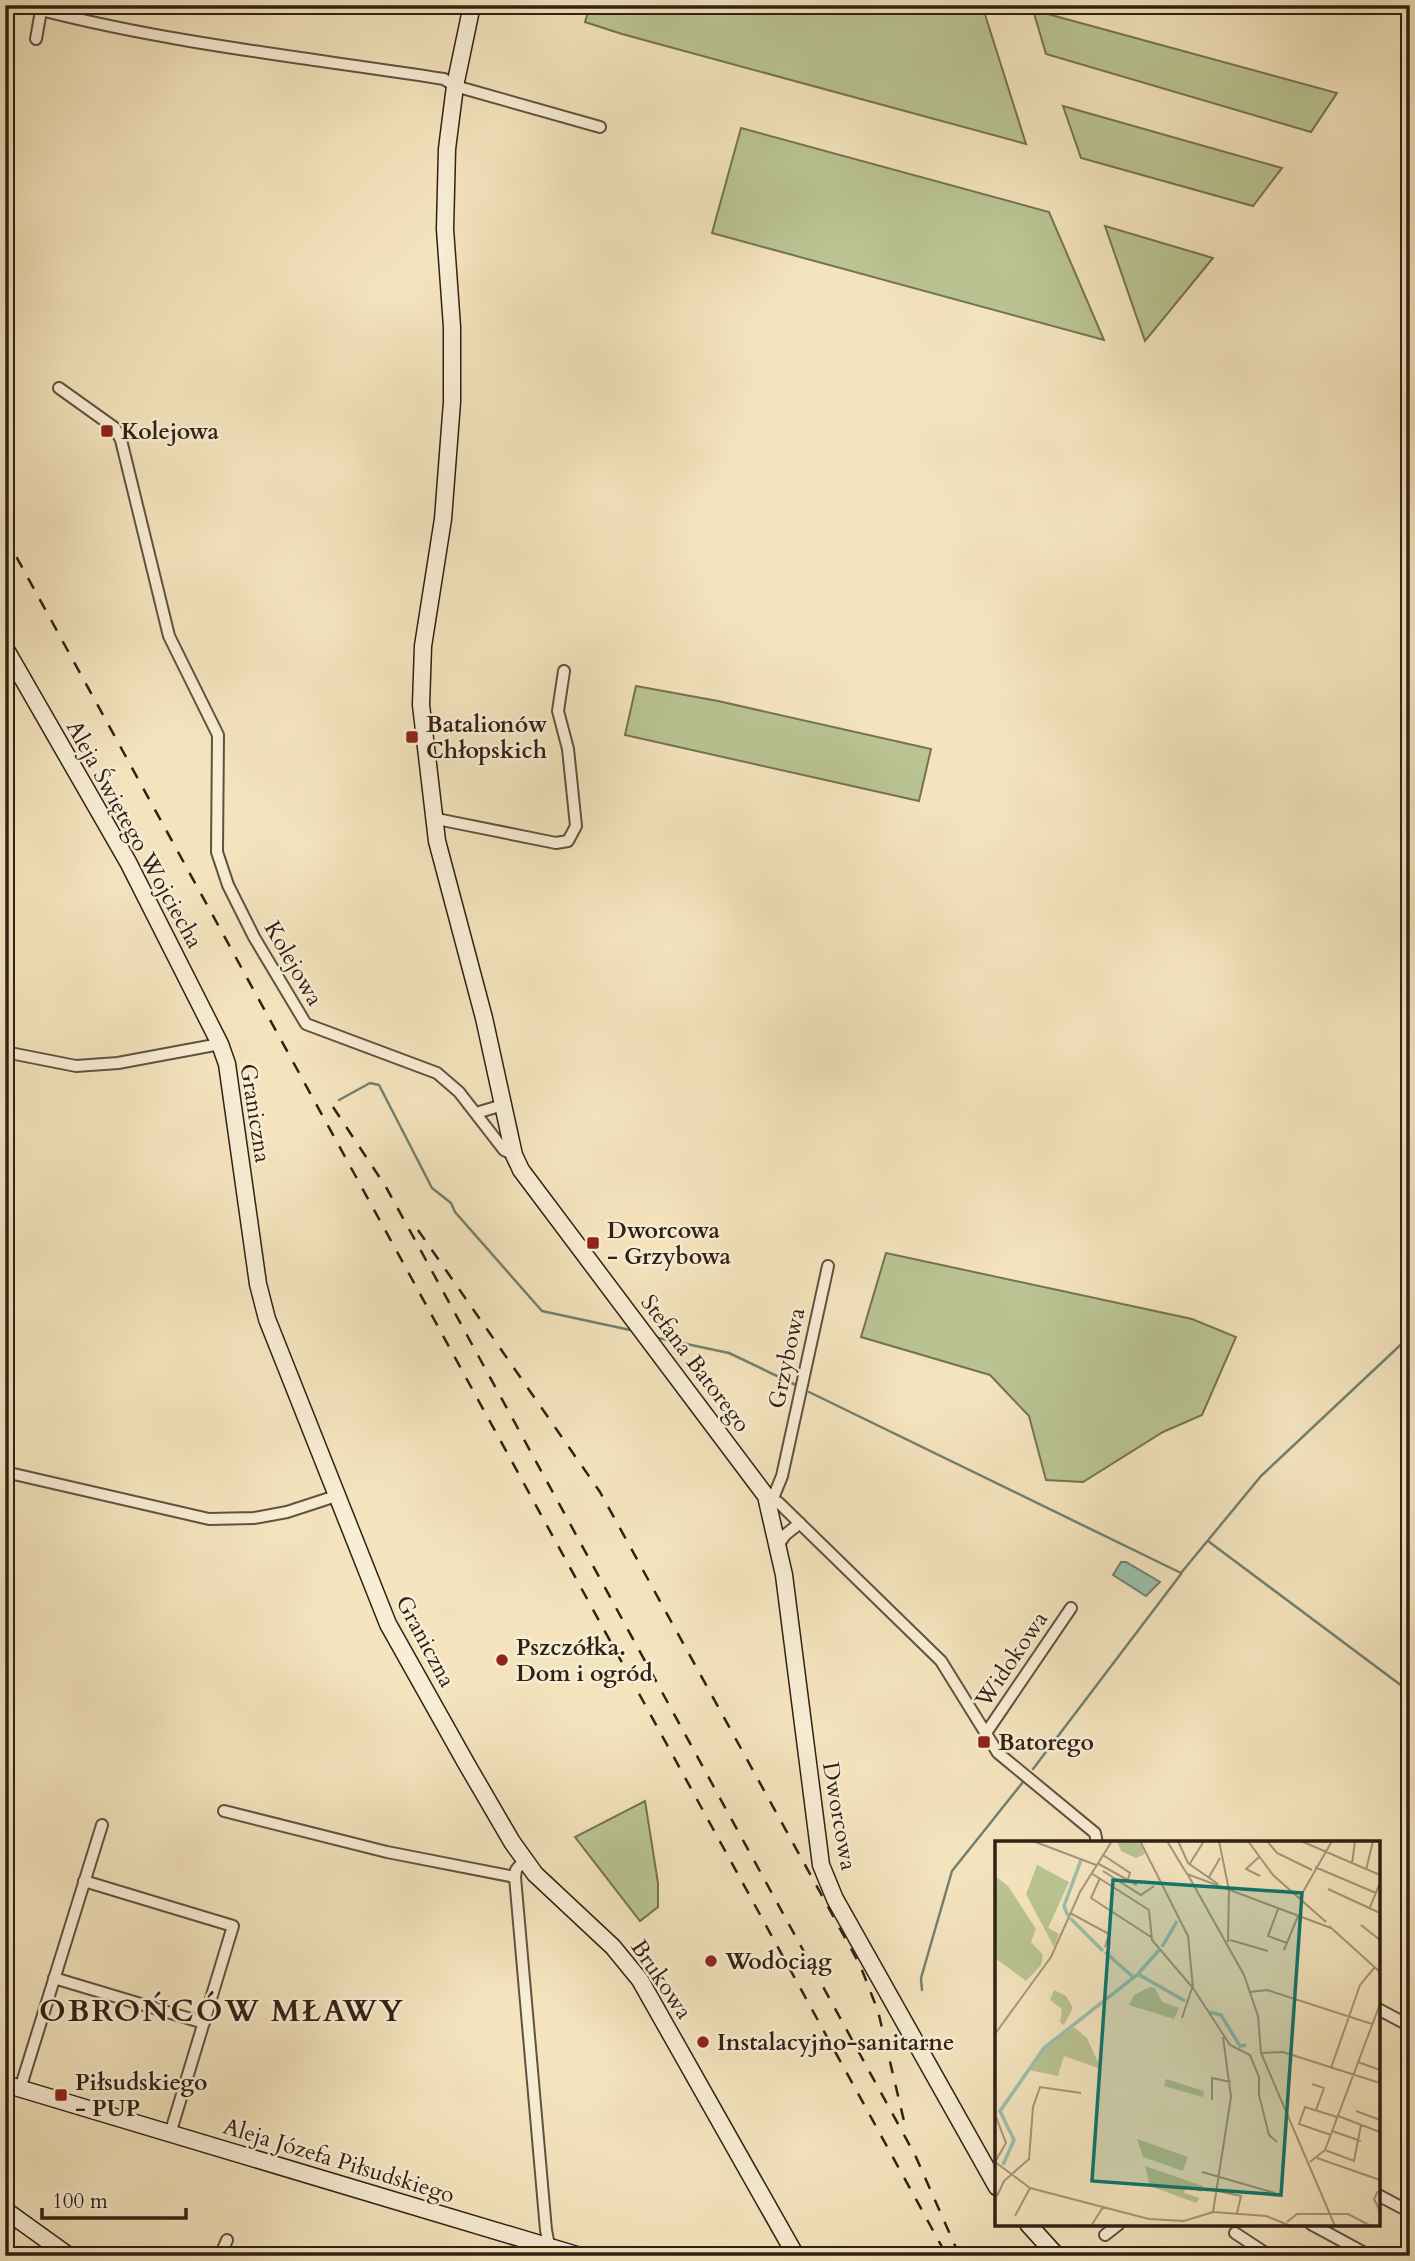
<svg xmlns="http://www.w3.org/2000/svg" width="1415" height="2261" font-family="Cardo,serif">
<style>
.green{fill:#bac493;stroke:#757254;stroke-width:2}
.water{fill:#9cbfad;stroke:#718070;stroke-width:2}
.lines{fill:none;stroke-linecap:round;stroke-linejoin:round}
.stream{stroke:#718070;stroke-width:2.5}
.street-casing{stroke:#61523f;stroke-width:14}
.secondary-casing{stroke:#302115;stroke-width:19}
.street{stroke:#f8edd5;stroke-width:10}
.secondary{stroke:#f8edd5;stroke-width:16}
.rail{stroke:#302115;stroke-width:2.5;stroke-dasharray:12 12;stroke-linecap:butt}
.poi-dot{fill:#8f2418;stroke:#f8edd5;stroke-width:2.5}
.labels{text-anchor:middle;stroke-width:5;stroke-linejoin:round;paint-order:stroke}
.poi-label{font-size:23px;font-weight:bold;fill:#302115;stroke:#f8edd5;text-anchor:start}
.street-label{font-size:23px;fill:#302115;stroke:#f8edd5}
.district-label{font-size:30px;font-weight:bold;letter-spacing:2px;fill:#302115;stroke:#f8edd5}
.inset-river{fill:none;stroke:#9cbfad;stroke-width:3.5}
.inset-road{fill:none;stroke:#a6967a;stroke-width:2}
.view{fill:#0f766e;fill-opacity:0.15;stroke:#0f766e;stroke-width:3.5}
.inset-edge{fill:none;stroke:#302115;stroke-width:3.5}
</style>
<rect width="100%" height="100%" fill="#f4e4be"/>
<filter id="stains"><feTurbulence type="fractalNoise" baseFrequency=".00286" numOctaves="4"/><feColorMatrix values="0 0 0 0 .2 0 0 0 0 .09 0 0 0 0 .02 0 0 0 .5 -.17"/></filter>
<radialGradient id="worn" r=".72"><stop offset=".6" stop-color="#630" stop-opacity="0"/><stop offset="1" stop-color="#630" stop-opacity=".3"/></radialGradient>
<!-- green -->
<path class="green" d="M590,5H982L1026,144L622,34L585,22Z
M1033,10L1337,93L1311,132L1046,54Z
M1063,106L1282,168L1253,206L1081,158Z
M741,128L1049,212L1104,340L712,233Z
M1105,226L1213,258L1145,341Z
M636,686L718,701L931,749L919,801L625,735Z
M886,1253L1192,1319L1236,1337L1202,1415L1163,1432L1083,1482L1046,1480L1029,1416L990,1375L861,1337Z
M645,1801L658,1883V1907L640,1921L575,1837Z"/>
<!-- water -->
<path class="water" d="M1121,1562H1126L1160,1582L1146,1596L1113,1575Z"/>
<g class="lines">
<!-- stream -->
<path class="stream" d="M339,1100L370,1083L379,1085L432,1188L451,1203L455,1212L542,1311L630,1330
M658,1338L729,1353L796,1385
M809,1392L1181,1573L1261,1476L1410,1336
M1208,1541L1410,1692
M1033,1769L1181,1574
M922,1990L921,1978L952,1871L1023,1782"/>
<!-- street casing -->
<g class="street-casing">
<path id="street" d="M41,10C173,44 310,58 444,79L455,86L600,127
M36,39L42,5
M59,388L115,428L121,440L169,636L218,735L217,852L228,885L254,937L306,1024L437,1073L459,1092L504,1150L514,1155
M432,818L556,843L568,841L576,826L568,749L558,711L564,671
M5,1052L76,1066L118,1063L220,1044
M476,1113L503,1105
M5,1472L209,1519L254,1518L287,1512L336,1496
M766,1496L779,1503L941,1661L998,1753L1095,1833L1097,1843
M773,1498L782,1476L828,1266
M779,1544L785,1535L800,1523
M986,1733L1071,1608
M224,1811L387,1852L515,1877
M524,1860L516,1870L515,1877L546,2230L551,2256
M84,1881L233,1926L170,2134
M54,1978L204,2023
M1378,2009L1410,2026
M20,2089L102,1825
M1378,2195L1410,2212
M1311,2224L1370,2256
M1235,2233L1270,2256
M5,2234L15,2217
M1105,2235L1119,2224
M220,2256L227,2240"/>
</g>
<!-- secondary casing -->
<g class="secondary-casing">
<path id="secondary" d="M472,5L455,86L447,149L445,229L452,327V402L443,519L423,646L421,705L437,841L484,1018L514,1155L521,1170L766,1496L784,1575L821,1865L835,1899L997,2187
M5,648L128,862L220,1044L227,1064L258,1284L267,1319L388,1624L466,1763L512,1842L535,1874L613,1947L640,1980L796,2256
M5,2084L580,2256
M5,2210L69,2256
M1028,2224L1057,2256"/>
</g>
<!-- street -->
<use href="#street" class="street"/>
<!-- secondary -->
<use href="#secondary" class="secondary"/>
<!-- rail -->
<path class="rail" d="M5,536L947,2256
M333,1107L386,1187L915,2155L957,2250
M418,1230L600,1492L860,1965L878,2011L904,2121"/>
</g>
<!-- markers -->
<g class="poi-dot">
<rect x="100" y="424" width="14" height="14" rx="3.5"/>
<rect x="405" y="730" width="14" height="14" rx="3.5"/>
<rect x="586" y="1236" width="14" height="14" rx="3.5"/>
<circle cx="502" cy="1660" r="7"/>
<rect x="977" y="1735" width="14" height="14" rx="3.5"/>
<circle cx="711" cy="1961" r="7"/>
<circle cx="703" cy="2042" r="7"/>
<rect x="54" y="2088" width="14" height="14" rx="3.5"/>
</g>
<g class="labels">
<!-- poi labels -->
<g class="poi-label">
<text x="121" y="439">Kolejowa</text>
<text x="426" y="732">Batalionów<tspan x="426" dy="26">Chłopskich</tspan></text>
<text x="607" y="1238">Dworcowa<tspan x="607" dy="26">- Grzybowa</tspan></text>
<text x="516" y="1655">Pszczółka.<tspan x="516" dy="26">Dom i ogród</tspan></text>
<text x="998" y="1750">Batorego</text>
<text x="725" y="1969">Wodociąg</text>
<text x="717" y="2050">Instalacyjno-sanitarne</text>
<text x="75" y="2090">Piłsudskiego<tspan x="75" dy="26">- PUP</tspan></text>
</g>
<!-- street labels -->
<g class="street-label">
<text transform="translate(135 834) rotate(61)" y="8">Aleja Świętego Wojciecha</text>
<text transform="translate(294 963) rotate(60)" y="8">Kolejowa</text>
<text transform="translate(256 1113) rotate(81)" y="8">Graniczna</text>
<text transform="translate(786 1358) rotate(-78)" y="8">Grzybowa</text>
<text transform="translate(696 1363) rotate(53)" y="8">Stefana Batorego</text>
<text transform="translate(426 1641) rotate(62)" y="8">Graniczna</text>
<text transform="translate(1011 1659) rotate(-56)" y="8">Widokowa</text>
<text transform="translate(840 1816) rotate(80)" y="8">Dworcowa</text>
<text transform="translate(662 1979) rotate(56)" y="8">Brukowa</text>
<text transform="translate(339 2160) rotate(17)" y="8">Aleja Józefa Piłsudskiego</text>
</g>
<!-- district labels -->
<g class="district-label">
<text x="222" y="2021">OBROŃCÓW MŁAWY</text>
</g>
</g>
<!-- overview -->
<g transform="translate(995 1841)">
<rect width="385" height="385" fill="#f4e4be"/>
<path d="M144,0L150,13L141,17L126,10L123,2ZM42,24L74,41L53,87L64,93L59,106L31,53ZM0,35L13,45L41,88L36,101L48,114L46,124L31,140L0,117ZM155,146L160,147L167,161L184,167L179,178L134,164L139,154ZM59,149L71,155L78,167L69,184L65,181L67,168L55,159ZM79,186L92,197L106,228L69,215L63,235L34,229L50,206ZM171,238L209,250L208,256L169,245ZM142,298L193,316L188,330L148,316ZM150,325L208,345L206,351L191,346L189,352L205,357L201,362L155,345Z" fill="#bac493"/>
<path class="inset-river" d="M73,75L69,65L86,19M75,77L108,110M167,106L182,80M110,111L138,136M143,133L164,109M215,171L226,174L245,205L251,204M8,324L19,299L5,270L49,207L143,133L190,160"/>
<path class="inset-road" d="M38,0L101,24M145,0L193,95L198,147M172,0L192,33L336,87M183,0L193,22L223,43M224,0L234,49L233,101M253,0L278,34L331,81M272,0L282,12L317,29M306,0L385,34M108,14L135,32L133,38M264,16L251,28L265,35M102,22L142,44M357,23L360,0M194,24L209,0M320,26L381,52M371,29L378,0M108,30L146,54L159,45M96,32L154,69L157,99L198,147L235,204L255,214L264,236V254L274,294L282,301M193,34L249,134L263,175L266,212L340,385M214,36L225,17M105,37L96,57L156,96M333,48L385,72M304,58L337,0M375,66L385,42M283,68L273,95L292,102M75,72L114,93L110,106M366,84L385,99M334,85L385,131M235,99L273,110M289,109L303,75M255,151L272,149L377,183M187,177L197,147M0,193L56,116L85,51L117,0M266,212L288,211L385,242M363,221L385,229M336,227L365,144L380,126M317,243L329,247L321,269M217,259V237L236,241M361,270L385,279M343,275L385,291M337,290L366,300M336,294L304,283L310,266L342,276M330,309L359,320L366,284M322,317L385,339M0,321L35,347L154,378L189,380L218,371M0,321L11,302L1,276M315,321L330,309L385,163M207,331L280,352M223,350L246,355L242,372M383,350L379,358L385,370M2,355L9,340L34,318L38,266L45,246L86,252M218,371L236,256L228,196M218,371L271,375L296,385M20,375L35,347M292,381L302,373H353L376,385M96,385L108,366"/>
<path class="view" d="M118,39L307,52L286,354L97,340Z"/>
<rect width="385" height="385" class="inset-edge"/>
</g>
<!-- margin -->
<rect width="1415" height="2261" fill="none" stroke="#f4e4be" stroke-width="28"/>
<rect x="7" y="7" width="1401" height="2247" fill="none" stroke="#302115" stroke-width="3.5"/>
<rect x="14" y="14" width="1387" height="2233" fill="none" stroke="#302115" stroke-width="2"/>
<!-- scale -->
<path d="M42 2208v10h144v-10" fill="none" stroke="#302115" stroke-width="3.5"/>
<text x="52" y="2208" font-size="21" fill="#302115" stroke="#f8edd5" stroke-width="5" paint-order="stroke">100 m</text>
<rect width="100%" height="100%" filter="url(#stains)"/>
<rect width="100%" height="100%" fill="url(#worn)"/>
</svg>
